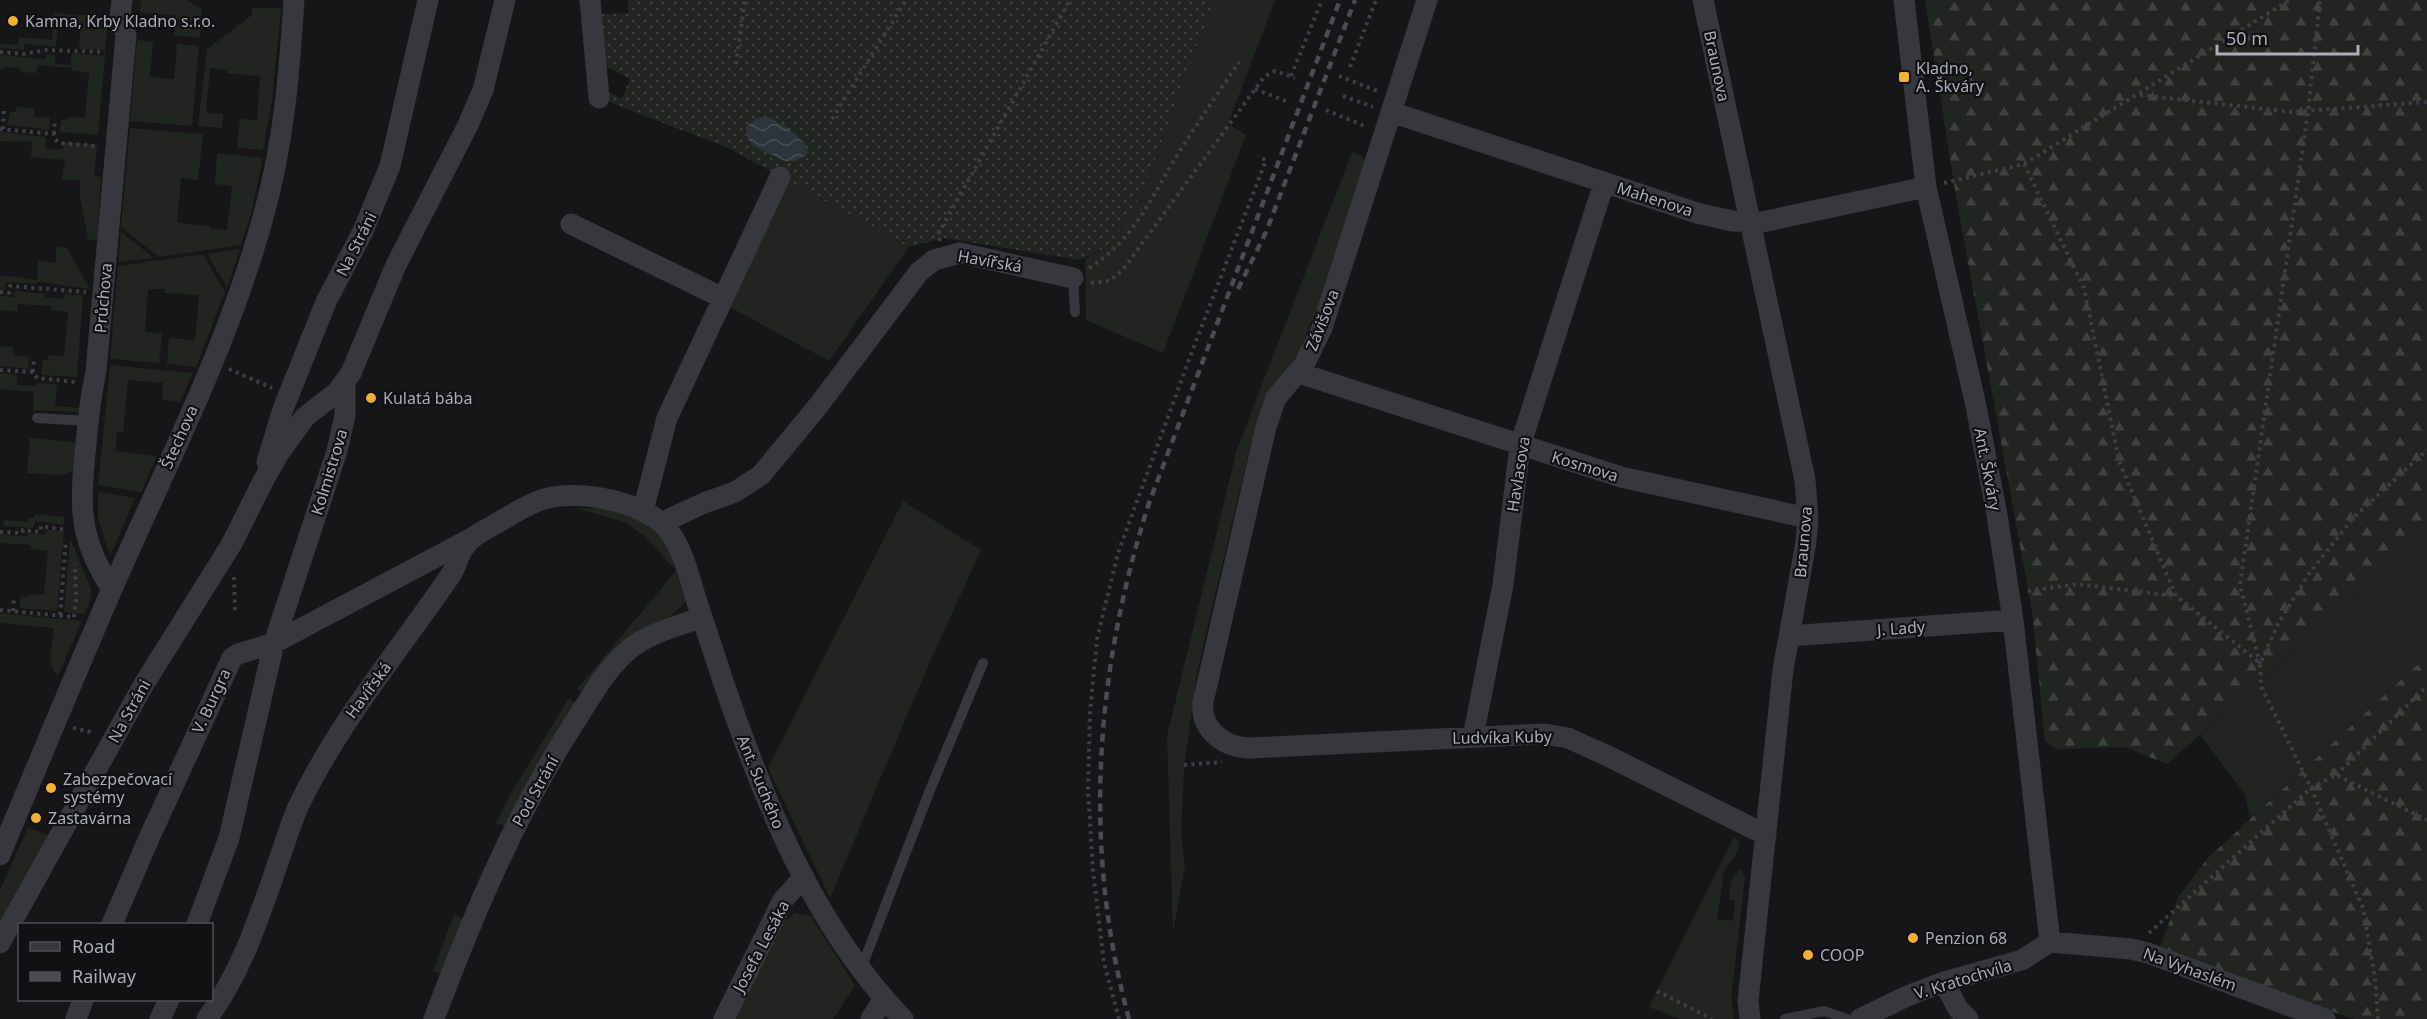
<svg xmlns="http://www.w3.org/2000/svg" width="2427" height="1019" font-family="'Noto Sans',sans-serif">
<style>
.grass{fill:#1e261f}
.forest{fill:url(#forest-firs)}
.garden{fill:url(#garden-dots)}
.water{fill:url(#water-waves)}
.lines{fill:none;stroke-linecap:round;stroke-linejoin:round}
.path{stroke:#3d3f44;stroke-width:4;stroke-dasharray:3 4.5;stroke-linecap:butt}
.service{stroke:#37383d;stroke-width:10}
.minor{stroke:#37383d;stroke-width:21}
.rail{stroke:#4a4c52;stroke-width:4.5;stroke-dasharray:8 6;stroke-linecap:butt}
.poi-dot{fill:#f2b134;stroke:#111113;stroke-width:2}
.labels{text-anchor:middle;stroke-width:4.5;stroke-linejoin:round;paint-order:stroke}
.poi-label{font-size:16px;fill:#a8adb8;stroke:#111113;text-anchor:start}
.street-label{font-size:16px;fill:#a8adb8;stroke:#111113}
</style>
<defs>
<pattern id="forest-firs" width="22" height="20" patternUnits="userSpaceOnUse" patternTransform="scale(1.5)"><rect width="22" height="20" fill="#1e261f"/><path d="M5 1l3.5 6h-7zM16 11l3.5 6h-7z" fill="#3c433d"/></pattern>
<pattern id="garden-dots" width="8" height="8" patternUnits="userSpaceOnUse" patternTransform="scale(1.5)"><rect width="8" height="8" fill="#1e261f"/><path d="M2 2h.1M6 6h.1" fill="none" stroke="#3c433d" stroke-width="1.8" stroke-linecap="round"/></pattern>
<pattern id="water-waves" width="16" height="10" patternUnits="userSpaceOnUse" patternTransform="scale(1.5)"><rect width="16" height="10" fill="#2c353c"/><path d="M0 5q4-4 8 0t8 0" fill="none" stroke="#485056"/></pattern>
</defs>
<rect width="100%" height="100%" fill="#161618"/>
<!-- grass -->
<path class="grass" d="M141,0H187L202,9L200,38L174,35L176,16L140,12Z
M1214,0H1275L1228,124L1246,135L1163,353L1086,320L1085,259L1111,245L1145,187Z
M252,8H281L272,100L263,150L237,148L240,119L257,120L260,76L227,73V70L210,68L206,113L223,114L222,128L198,126L207,49L252,15Z
M54,13L108,17L105,50L79,49L81,25L58,22L56,47L25,44L24,50L0,48L1,44L18,45L19,37L52,40Z
M137,40L153,42L150,77L174,79L177,44L199,46L192,126L130,121Z
M72,53L105,56L98,135L60,132L61,119L68,120V117L85,118L89,73L72,71V68L38,65L37,73L20,72V68L4,67L3,70H0V55L46,59L47,54L55,55V64L70,65Z
M17,107L34,108V117L50,118L49,130L7,125L10,112H16Z
M130,128L203,134L198,180L181,178L177,223L210,226V229L227,230L232,186L215,184L217,153L263,158L251,214L241,245L159,257L121,227Z
M0,132L46,137L45,148L63,150L64,142L97,145L94,176L101,177L97,239L92,241L88,238L80,198V181L62,179L65,160L31,157L32,142L0,141Z
M1352,152L1362,156L1367,166L1319,317L1311,322L1296,361L1273,386L1267,396L1250,448L1229,535L1197,673L1184,767L1181,835L1185,866L1173,933L1167,736L1237,449Z
M787,180L909,247L829,361L728,306Z
M121,232L154,258L118,262Z
M56,247L67,248L90,289C71,287 55,283 37,282L36,284L6,282L5,289H0V275L37,280L38,261L56,263Z
M240,249L227,288L207,254Z
M203,254L225,292L196,367L167,364L169,338L195,340L199,295L165,293V289H148L145,332L162,334L159,363L110,359L118,266Z
M15,291L45,294V297L63,299L64,294L83,295L77,377L41,375L43,360H47L48,355L64,356L68,312L51,310V306L18,304L17,312L0,310V296L14,297Z
M0,346L13,347V355L29,357L28,369L0,366Z
M110,365L193,373L180,402L162,400L163,383L128,380L123,432H117L115,451L157,456L141,492L98,485Z
M0,373L17,375V385L37,386V383L57,384L55,406L81,408L80,412L33,410L34,392L0,389Z
M30,438L73,442L76,445V468L65,475L27,473Z
M98,492L135,498L110,556L98,518Z
M903,501L981,550L928,666L830,898L768,768Z
M575,508C590,509 607,507 621,511C646,517 662,540 678,559L674,568L644,536L625,522Z
M35,514L64,517V525L35,521L33,528L3,526L4,520L29,522V518H34Z
M47,530L64,531L57,611L19,608L21,596L28,597V594L44,595L48,551L31,549V545L0,543V534L27,537L28,533L45,535Z
M2427,533V656L2250,819L2245,794L2200,735Z
M70,538L91,589V598L85,614L64,612Z
M676,571L686,601L684,604L583,693L577,689Z
M0,613L82,621L58,676C45,665 53,644 54,628L0,623Z
M569,698L576,703L505,826L496,823L511,793Z
M28,827L51,837L0,926V890Z
M1734,837L1740,843L1737,853L1724,871L1717,919L1733,921L1735,900L1729,899C1730,888 1730,874 1741,870L1745,877L1731,999L1734,1019H1680L1649,1007Z
M795,913L811,916L855,986L833,1019H735L783,923Z
M454,914L464,919L443,974L433,971Z"/>
<!-- forest -->
<path class="forest" d="M1925,0H2427V533L2167,764L2124,747L2060,749L2054,748L2045,741L2032,611L1957,202Z
M2427,656V1019H2354L2264,989L2160,948L2178,897L2208,858Z"/>
<!-- garden -->
<path class="garden" d="M628,0H1214L1145,187L1111,245L1080,260L944,238L909,247L728,148L604,100L605,91L622,98L630,79L604,65L598,14L628,13Z"/>
<!-- water -->
<path class="water" d="M768,117C784,125 798,133 808,149L806,156L795,161H785L753,146L748,139L746,127L757,118Z"/>
<g class="lines">
<!-- path -->
<path class="path" d="M0,52L23,54L47,50L105,52
M736,64L745,0
M1350,67L1376,0
M1291,76L1322,0
M1339,76L1380,92
M1255,89L1288,102
M2140,95L2292,112L2427,102
M1343,96L1373,107
M1326,110L1367,127
M832,119L906,0
M0,129L54,134L55,139L59,143L95,146
M3,129L4,109
M54,134L55,119
M2024,164L2084,288L2119,461L2176,596L2260,663
M1944,183L2024,164L2290,0
M940,241L938,234L1070,0
M1089,268C1138,237 1153,192 1183,146C1201,118 1220,90 1239,62
M1091,283L1109,281L1122,271L1264,77L1275,71L1295,78
M0,292L9,293L10,286L86,292
M229,369L272,388
M0,370L33,372L37,378L75,382
M33,372L34,357
M0,532L22,533L23,530L40,532L41,526L66,530
M234,577L235,612
M2028,591L2077,584L2175,596
M0,610L74,617
M13,611L14,596
M60,615L66,540
M74,617L76,600L75,564
M2260,664L2240,585L2308,111L2320,0
M73,728L95,733
M1184,765L1222,762
M2336,775L2427,686
M2149,933L2311,788L2336,775L2427,820
M1657,991L1712,1019
M1119,1019L1104,963L1093,871L1088,790L1090,713L1097,639L1118,553L1190,357L1266,160L1258,156
M2378,1019L2375,978L2363,908L2311,788L2261,686L2260,664L2278,624L2308,575L2353,518L2427,450"/>
<!-- service -->
<path class="service" d="M1073,278L1075,312
M37,418L88,421
M861,969L930,790L983,663
M1785,1019L1824,1011L1847,1019"/>
<!-- minor -->
<path class="minor" d="M590,0L599,98
M1427,0L1322,328L1304,365L1276,398L1266,427L1203,702C1200,729 1223,747 1249,748L1544,734L1568,738L1608,756L1766,835
M1703,0L1805,480L1808,518L1806,542L1783,670L1748,1001L1750,1019
M1904,0L1926,187L1976,406L1997,515L2013,620L2050,942
M1391,112L1697,213L1732,221L1762,222L1926,187
M571,224L723,298
M1299,373L1621,477L1808,518
M267,462L283,409L326,302L363,231L390,166L428,0
M643,511L667,418L780,177
M661,523L704,503L735,492L761,475L818,406L919,272L934,260L960,253L1073,278
M112,589C77,537 80,504 86,444C88,419 91,395 96,371L126,35L120,19L122,0
M1789,636L2013,620
M1473,737L1503,585L1520,446L1604,183
M0,855C37,766 74,677 112,589C169,459 237,329 270,190C285,128 290,63 294,0
M112,924L149,838L232,658L238,654L274,643L470,539
M197,924L229,838L274,643L337,451L345,415V383
M2050,942L2131,949L2148,953L2325,1019
M0,943L144,684L231,545L263,481L279,453L305,417L337,392L351,373L396,265L468,125L483,90L505,0
M1944,982L1958,1009L1968,1019
M76,1019L83,1000
M160,1019L169,1000
M207,1019C243,970 260,914 280,857C286,840 291,823 298,807C338,723 398,652 450,576C457,566 458,555 465,546C472,535 486,530 497,523C512,515 527,504 544,499C577,489 644,501 667,529C684,550 689,577 697,602C706,629 715,656 724,684C765,804 814,926 903,1019
M434,1019C473,915 516,813 576,720C592,695 608,666 631,648C651,632 679,626 702,617
M724,1019L783,900L804,877
M871,1019L884,998
M1860,1019L1907,996L1944,982L2022,960L2050,942"/>
<!-- rail -->
<path class="rail" d="M1238,289L1266,232L1355,0
M1129,1019C1082,847 1095,672 1149,503L1340,0"/>
</g>
<!-- markers -->
<g class="poi-dot">
<circle cx="13" cy="21" r="6"/>
<rect x="1898" y="71" width="12" height="12" rx="3"/>
<circle cx="371" cy="398" r="6"/>
<circle cx="51" cy="788" r="6"/>
<circle cx="36" cy="818" r="6"/>
<circle cx="1913" cy="938" r="6"/>
<circle cx="1808" cy="955" r="6"/>
</g>
<g class="labels">
<!-- poi labels -->
<g class="poi-label">
<text x="25" y="27">Kamna, Krby Kladno s.r.o.</text>
<text x="1916" y="74">Kladno,<tspan x="1916" dy="18">A. Škváry</tspan></text>
<text x="383" y="404">Kulatá bába</text>
<text x="63" y="785">Zabezpečovací<tspan x="63" dy="18">systémy</tspan></text>
<text x="48" y="824">Zastavárna</text>
<text x="1925" y="944">Penzion 68</text>
<text x="1820" y="961">COOP</text>
</g>
<!-- street labels -->
<g class="street-label">
<text transform="translate(1717 66) rotate(78)" y="6">Braunova</text>
<text transform="translate(1655 199) rotate(18)" y="6">Mahenova</text>
<text transform="translate(356 244) rotate(-63)" y="6">Na Stráni</text>
<text transform="translate(990 261) rotate(10)" y="6">Havířská</text>
<text transform="translate(103 298) rotate(-85)" y="6">Průchova</text>
<text transform="translate(1322 320) rotate(-69)" y="6">Závišova</text>
<text transform="translate(179 437) rotate(-66)" y="6">Štechova</text>
<text transform="translate(1585 466) rotate(17)" y="6">Kosmova</text>
<text transform="translate(1988 469) rotate(79)" y="6">Ant. Škváry</text>
<text transform="translate(329 472) rotate(-73)" y="6">Kolmistrova</text>
<text transform="translate(1518 474) rotate(-81)" y="6">Havlasova</text>
<text transform="translate(1803 542) rotate(-85)" y="6">Braunova</text>
<text transform="translate(1901 628) rotate(-4)" y="6">J. Lady</text>
<text transform="translate(368 690) rotate(-54)" y="6">Havířská</text>
<text transform="translate(211 701) rotate(-65)" y="6">V. Burgra</text>
<text transform="translate(129 711) rotate(-61)" y="6">Na Stráni</text>
<text transform="translate(1502 737) rotate(-1)" y="6">Ludvíka Kuby</text>
<text transform="translate(761 782) rotate(68)" y="6">Ant. Suchého</text>
<text transform="translate(535 791) rotate(-61)" y="6">Pod Strání</text>
<text transform="translate(761 946) rotate(-62)" y="6">Josefa Lesáka</text>
<text transform="translate(2190 969) rotate(20)" y="6">Na Vyhaslém</text>
<text transform="translate(1963 979) rotate(-17)" y="6">V. Kratochvíla</text>
</g>
</g>
<!-- legend -->
<rect x="18" y="923" width="195" height="78" fill="#111113" stroke="#4d4f55" stroke-width="1.5"/>
<rect x="30" y="942" width="30" height="9" fill="#37383d" stroke="#4d4f55" stroke-width="1.5"/>
<text x="72" y="953" font-size="18" fill="#a8adb8">Road</text>
<rect x="30" y="972" width="30" height="9" fill="#4a4c52" stroke="#4d4f55" stroke-width="1.5"/>
<text x="72" y="983" font-size="18" fill="#a8adb8">Railway</text>
<!-- scale -->
<path d="M2217 45v9h141v-9" fill="none" stroke="#a8adb8" stroke-width="3"/>
<text x="2226" y="45" font-size="18" fill="#a8adb8" stroke="#111113" stroke-width="4.5" paint-order="stroke">50 m</text>
</svg>
